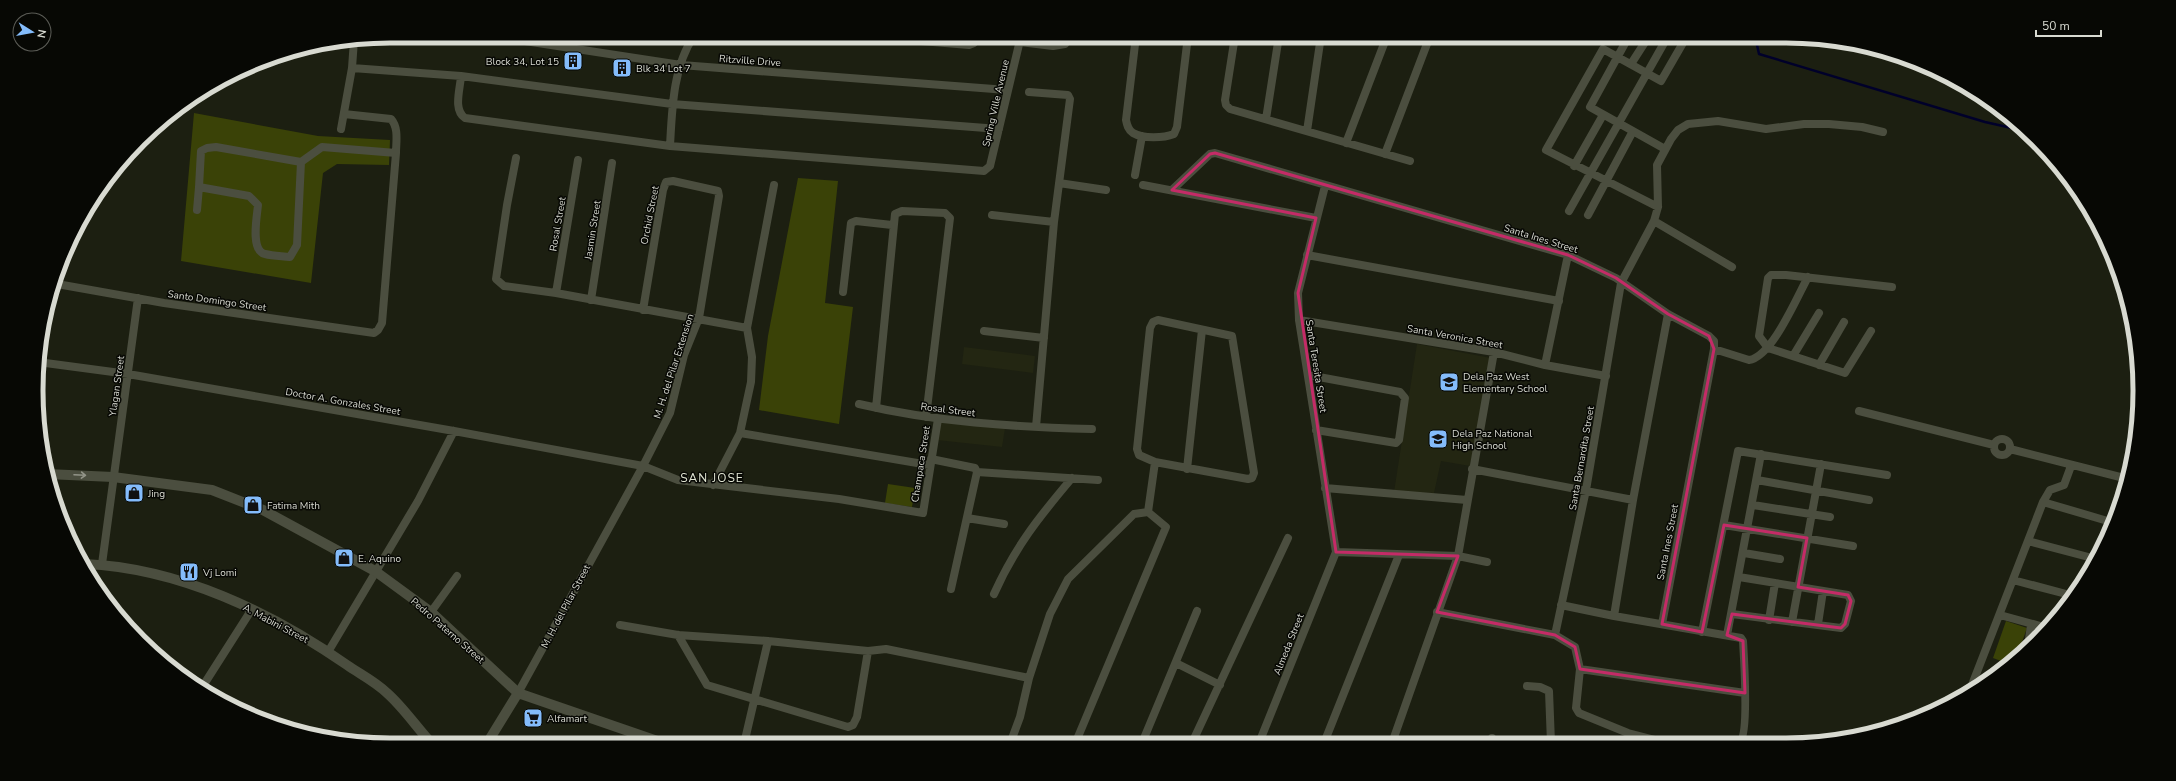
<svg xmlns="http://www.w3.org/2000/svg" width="2176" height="781" font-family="'Nunito Sans',sans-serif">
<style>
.built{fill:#232612}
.green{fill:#3a4207}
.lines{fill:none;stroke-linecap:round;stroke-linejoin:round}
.stream{stroke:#00002a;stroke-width:2.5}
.minor{stroke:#4b4e3f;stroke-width:8}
.tertiary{stroke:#4b4e3f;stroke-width:10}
.oneway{stroke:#929488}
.marked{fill:none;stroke:#c42b67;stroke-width:3;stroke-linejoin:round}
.labels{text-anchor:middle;stroke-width:3;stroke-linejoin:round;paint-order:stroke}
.street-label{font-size:10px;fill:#d8dad1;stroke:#070804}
.poi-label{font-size:10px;fill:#d8dad1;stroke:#070804;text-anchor:start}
.quarter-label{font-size:12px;letter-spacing:1px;fill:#e1e5d3;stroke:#070804}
.rim{fill:none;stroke:#d8dad1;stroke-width:5}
</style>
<rect width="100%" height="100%" fill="#1c1f11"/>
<!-- built -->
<path class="built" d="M1417,344L1491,358L1470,466L1441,461L1434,493L1394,492Z
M964,347L1035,356L1033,373L962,364Z
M940,422L1005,428L1002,447L937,440Z"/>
<!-- green -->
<path class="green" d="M194,113L318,136L390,140L389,165L337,164L323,173L311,283L181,261Z
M798,178L838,181L825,303L853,307L839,424L759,410L768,336Z
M888,484L915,488L912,507L885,503Z
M2006,621L2027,628L2016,659L2009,664L1993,658Z"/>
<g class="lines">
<!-- stream -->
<path class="stream" d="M1755,36L1759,54L1985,122L2025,131"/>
<!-- minor -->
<path class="minor" d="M492,36L681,65L1007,90
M861,36L969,45L974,43L977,36
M1136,36L1126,120C1127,125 1128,130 1133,133C1143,139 1164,138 1174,134L1177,127L1188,36
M1235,36L1225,100L1226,105L1230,109L1410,161
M1629,36L1590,107L1665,149
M1700,36L1707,40
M1020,42L1053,46L1065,44L1071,36
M1631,64L1649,36
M352,68L461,76L672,104L999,129
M461,76C460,90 453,110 465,118L670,146L984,171L990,166L1021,36
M1029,92L1068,95L1070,99L1054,222L1036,427
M344,114L391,119C399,128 396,142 396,153
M1266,119L1279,36
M341,129L352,68L354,40
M1307,131L1321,36
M1346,143L1387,36
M670,146C672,110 673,66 694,36
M1385,154L1430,36
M516,158L507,205L496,279L504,286L556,293L747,328
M1574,166L1603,115
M1135,175L1142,136
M1059,183L1106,190
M1143,185L1316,218
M1325,186L1298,293L1299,320L1336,552
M199,187L201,151L207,148L216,147L301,162
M1172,190L1210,154L1215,153L1568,255L1616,278L1668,314L1709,336L1714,341V349L1662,624
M1658,207L1546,150L1603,49L1661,81L1687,36
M1569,211L1668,36
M992,215L1054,222
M1588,215L1633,131
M1654,221L1732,267
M1307,255L1559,301
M57,284L164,303L374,333L378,330L382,323L396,153L322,147L301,162L297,245L290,257C282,256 273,256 265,254C250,251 257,216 258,205L249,196L199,187L197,210
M843,292L851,223L856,221L892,225
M556,293L578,160
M591,300L612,163
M1158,320L1232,336L1254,473L1252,478L1248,479L1155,462L1139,455L1137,449L1150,328L1153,322Z
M1299,320L1494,352L1545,365L1606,376
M984,331L1044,338
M1871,331L1845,373L1768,348L1759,336L1768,278L1771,275H1786L1892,287
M1714,349L1749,360C1772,357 1797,297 1808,277
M1793,356L1819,313
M38,362L128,374L454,431L643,466L678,480L839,499L923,513L938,419
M1545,365L1568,255
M1819,365L1844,322
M1308,375L1400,392L1405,398L1399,440L1396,443L1316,430
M859,404C935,422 1014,427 1092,429
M876,408L895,214L902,211L945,213L950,218L926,417
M1859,411L1994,445
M740,433L929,465
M1994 447a8 8 0 1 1 16 0a8 8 0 1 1-16 0Z
M2010,449L2128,479
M931,459L975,468L977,472L951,589
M1187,469L1202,330
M1472,469L1633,500
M977,472L1098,480
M1757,480L1869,500
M713,485L740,433L751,382L752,357L747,328L774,185
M1325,488L1467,500
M2043,502L2111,522
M1753,505L1830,517
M1148,512L1155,462
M967,518L1004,524
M1724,525L1853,546
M2028,541L2096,559
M1336,552L1458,556L1487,562
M1744,553L1780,559
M102,564L138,298
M2013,580L2070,595
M994,594C1015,547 1039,517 1072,478
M1561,605L1614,616L1741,638L1743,641C1744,658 1749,733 1740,742
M431,612L457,576
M1437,612L1555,635L1575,647L1580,669L1576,708L1579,713L1628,733L1663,742
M1732,614L1841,628L1845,624L1851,601L1848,595L1739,577
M2000,615L2044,627
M1614,616L1633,500L1668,314
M1769,620L1775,583
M1792,622L1821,464
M1818,624L1823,591
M620,625L678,635L768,641L868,651L886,649L1029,678
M1702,632L1738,451L1887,475
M678,635L707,685L848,727L853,725L857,717L868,651
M1555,635L1586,490L1621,283L1654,221L1658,207L1657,165L1671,139L1678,130L1688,124L1718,121L1766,129L1804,124H1829L1862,127L1883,132
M1727,635L1761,454
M2028,646L2031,625
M328,652L418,501L454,431
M1176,663L1220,685
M1580,669L1745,693
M1527,686L1540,687L1549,691L1551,743
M201,689L252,609
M1970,690L2043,502L2050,490L2064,485L2071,466
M518,693L643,466L670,413L684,355L699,318L719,196L718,191L673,181L666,182L663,190L643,310
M1261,738L1270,743
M905,741L917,744
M1142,743L1197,611
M1192,743L1288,538
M1259,743L1336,552
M1324,743L1399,555
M1392,743L1458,556L1494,352
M1492,743V738
M744,744L768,641
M1010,744L1020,717L1029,678L1050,614L1068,579L1134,514L1148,512L1166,527L1075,744"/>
<!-- tertiary -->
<path class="tertiary" d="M47,474L113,477L212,490L263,510L375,571L431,612L518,693L666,744
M85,564C179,568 271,612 347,665C360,674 376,682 387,693C404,708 417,728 433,745
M486,745L518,693"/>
</g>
<!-- one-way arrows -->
<defs><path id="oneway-shaft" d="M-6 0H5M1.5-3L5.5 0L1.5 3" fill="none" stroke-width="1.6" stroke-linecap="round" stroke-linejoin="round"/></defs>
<use class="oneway" href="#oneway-shaft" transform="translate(80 475) rotate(3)"/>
<!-- marked area -->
<path class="marked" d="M1215,153L1568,255L1616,278L1668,314L1709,336L1714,349L1662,624L1702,632L1724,525L1807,538L1798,587L1848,595L1851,601L1845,624L1841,628L1732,614L1727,635L1743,641L1745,693L1580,669L1575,647L1555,635L1437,612L1458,556L1336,552L1298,293L1316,218L1172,190L1210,154Z"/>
<!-- icons -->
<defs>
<g id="building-square" transform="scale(1)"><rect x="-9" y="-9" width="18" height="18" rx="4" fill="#84bcfb" stroke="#070804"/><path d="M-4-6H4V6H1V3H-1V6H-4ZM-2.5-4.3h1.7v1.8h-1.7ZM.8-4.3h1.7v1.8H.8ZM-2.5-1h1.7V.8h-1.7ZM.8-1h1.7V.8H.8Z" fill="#111"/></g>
<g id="school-square" transform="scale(1)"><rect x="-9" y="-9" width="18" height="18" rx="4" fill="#84bcfb" stroke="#070804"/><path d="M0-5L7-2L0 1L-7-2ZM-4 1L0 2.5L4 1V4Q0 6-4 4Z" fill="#111"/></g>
<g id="shop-square" transform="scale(1)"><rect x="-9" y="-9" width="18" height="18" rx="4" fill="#84bcfb" stroke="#070804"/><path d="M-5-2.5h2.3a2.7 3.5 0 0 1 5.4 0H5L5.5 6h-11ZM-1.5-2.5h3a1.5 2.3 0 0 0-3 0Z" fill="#111"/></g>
<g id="restaurant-square" transform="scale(1)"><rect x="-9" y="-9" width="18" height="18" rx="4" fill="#84bcfb" stroke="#070804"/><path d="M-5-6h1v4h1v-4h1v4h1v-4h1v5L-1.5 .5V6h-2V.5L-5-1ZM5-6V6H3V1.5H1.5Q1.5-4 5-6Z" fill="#111"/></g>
<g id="supermarket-square" transform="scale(1)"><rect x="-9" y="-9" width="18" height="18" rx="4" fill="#84bcfb" stroke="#070804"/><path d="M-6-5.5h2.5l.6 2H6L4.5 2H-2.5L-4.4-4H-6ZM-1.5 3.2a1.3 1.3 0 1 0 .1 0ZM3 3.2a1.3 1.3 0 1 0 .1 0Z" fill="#111"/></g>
</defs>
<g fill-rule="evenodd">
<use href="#building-square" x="573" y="61"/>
<use href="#building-square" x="622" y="68"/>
<use href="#school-square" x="1449" y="382"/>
<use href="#school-square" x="1438" y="439"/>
<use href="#shop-square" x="134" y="493"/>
<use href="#shop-square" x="253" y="505"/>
<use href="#shop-square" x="344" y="558"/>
<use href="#restaurant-square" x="189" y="572"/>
<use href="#supermarket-square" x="533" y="718"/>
</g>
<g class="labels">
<!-- street labels -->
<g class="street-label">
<text transform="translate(750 60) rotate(4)" y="4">Ritzville Drive</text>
<text transform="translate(995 103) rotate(-77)" y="4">Spring Ville Avenue</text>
<text transform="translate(649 215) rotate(-79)" y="4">Orchid Street</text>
<text transform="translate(557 224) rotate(-80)" y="4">Rosal Street</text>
<text transform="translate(592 230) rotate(-81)" y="4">Jasmin Street</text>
<text transform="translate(1541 238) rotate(17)" y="4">Santa Ines Street</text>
<text transform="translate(217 300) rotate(8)" y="4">Santo Domingo Street</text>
<text transform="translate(1455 336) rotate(10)" y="4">Santa Veronica Street</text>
<text transform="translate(673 366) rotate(-72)" y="4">M. H. del Pilar Extension</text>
<text transform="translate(1317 366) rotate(81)" y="4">Santa Teresita Street</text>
<text transform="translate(116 386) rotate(-82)" y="4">Ylagan Street</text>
<text transform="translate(343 401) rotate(10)" y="4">Doctor A. Gonzales Street</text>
<text transform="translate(948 409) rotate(7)" y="4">Rosal Street</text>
<text transform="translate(1581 458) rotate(-80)" y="4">Santa Bernardita Street</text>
<text transform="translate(920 464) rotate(-81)" y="4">Champaca Street</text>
<text transform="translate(1667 542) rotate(-79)" y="4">Santa Ines Street</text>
<text transform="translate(565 606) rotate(-62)" y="4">M. H. del Pilar Street</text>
<text transform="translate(276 623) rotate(28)" y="4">A. Mabini Street</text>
<text transform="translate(448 630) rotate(41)" y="4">Pedro Paterno Street</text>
<text transform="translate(1288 644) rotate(-68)" y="4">Almeda Street</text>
</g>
<!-- poi labels -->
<g class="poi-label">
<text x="559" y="65" text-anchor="end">Block 34, Lot 15</text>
<text x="636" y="72">Blk 34 Lot 7</text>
<text x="1463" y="380">Dela Paz West<tspan x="1463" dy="12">Elementary School</tspan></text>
<text x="1452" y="437">Dela Paz National<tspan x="1452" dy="12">High School</tspan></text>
<text x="148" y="497">Jing</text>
<text x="267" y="509">Fatima Mith</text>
<text x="358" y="562">E. Aquino</text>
<text x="203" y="576">Vj Lomi</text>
<text x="547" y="722">Alfamart</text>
</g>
<!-- quarter labels -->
<g class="quarter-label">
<text x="712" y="482">SAN JOSE</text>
</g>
</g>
<!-- crop -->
<path d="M0 0H2176V781H0ZM390 43H1786A347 347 0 0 1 2133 390V391A347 347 0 0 1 1786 738H390A347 347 0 0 1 43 391V390A347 347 0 0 1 390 43Z" fill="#070804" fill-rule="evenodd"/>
<path class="rim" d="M390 43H1786A347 347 0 0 1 2133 390V391A347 347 0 0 1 1786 738H390A347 347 0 0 1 43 391V390A347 347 0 0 1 390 43Z"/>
<!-- north arrow -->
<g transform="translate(32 32) rotate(101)"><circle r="19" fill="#070804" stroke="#5b5c56"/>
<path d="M0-3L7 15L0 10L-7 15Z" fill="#84bcfb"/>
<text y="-6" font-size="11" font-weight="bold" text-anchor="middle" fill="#d8dad1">N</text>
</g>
<!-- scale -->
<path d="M2036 30v6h65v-6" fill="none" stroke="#d8dad1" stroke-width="2"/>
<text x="2042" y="30" font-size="12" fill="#d8dad1" stroke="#070804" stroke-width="3" paint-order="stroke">50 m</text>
</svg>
